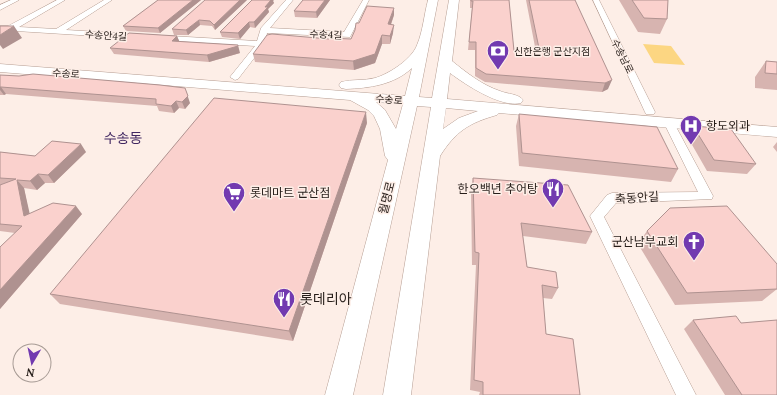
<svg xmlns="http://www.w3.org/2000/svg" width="777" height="395" font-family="Lora,'Noto Sans KR',serif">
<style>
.green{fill:#fcd682}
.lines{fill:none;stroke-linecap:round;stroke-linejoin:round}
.street-casing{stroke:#b69e93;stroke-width:1}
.secondary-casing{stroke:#b69e93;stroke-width:1}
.street{fill:#fff;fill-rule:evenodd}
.secondary{fill:#fff;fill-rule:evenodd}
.wall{fill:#d7b4b0}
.shaded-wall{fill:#af9290}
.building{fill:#fad1cd;stroke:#af9290}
.labels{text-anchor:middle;stroke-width:3;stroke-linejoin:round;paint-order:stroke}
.far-street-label{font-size:10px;fill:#271e1a;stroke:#fdeee7}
.far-poi-label{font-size:10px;fill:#271e1a;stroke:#fdeee7;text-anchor:start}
.poi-label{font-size:12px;fill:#271e1a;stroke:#fdeee7;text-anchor:start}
.street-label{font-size:12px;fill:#271e1a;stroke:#fdeee7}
.quarter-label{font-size:14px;fill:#412761;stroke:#fdeee7}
.near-poi-label{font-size:14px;fill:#271e1a;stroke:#fdeee7;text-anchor:start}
</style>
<rect width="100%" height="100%" fill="#fdeee7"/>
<!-- green -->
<path class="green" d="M643,44L671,46L685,65L654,63Z"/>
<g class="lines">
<!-- street casing -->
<g class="street-casing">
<path id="street" d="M11,0H19L0,10V5Z
M57,0H65L19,27L56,29L104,0H112L66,30L257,41L261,28L286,0H293L270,28L344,32L363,0H369L350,37L267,33L265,44L238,79L235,80L230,77L255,46L0,30V26H8Z
M593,0H599L655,112L654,114H646L645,112Z
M669,120L674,123L713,196L712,199L616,203L604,217L696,395H676L590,216L607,195L612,193L698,192L664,123Z"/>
</g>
<!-- secondary casing -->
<g class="secondary-casing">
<path id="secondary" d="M428,0H438L419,97L432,98L449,0H459L452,61C467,73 482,85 500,91C507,94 519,94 523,100L521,103C501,108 466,85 450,73L447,99L777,127V137L499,113L497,115C469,123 456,131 440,156L411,395H383L431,107L417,106L353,395H325L388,160L385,156L380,129L374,116L368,110L350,100L0,72V64L405,96L412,68C394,85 369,88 346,89L341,88L339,85L341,82C352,79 364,81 375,78C389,74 412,59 417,45C423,31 424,15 428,0ZM376,102L403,104L396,129L385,110ZM446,108L478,111L459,118L443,129Z"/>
</g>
<!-- street -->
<use href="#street" class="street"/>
<!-- secondary -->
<use href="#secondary" class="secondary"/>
</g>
<!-- wall -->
<path class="wall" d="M158,0H201L160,33L126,31L123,26Z
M247,0L215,30L212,26L200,25L188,35H174L172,29Z
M303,0H330L317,18L295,17L294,11Z
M470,0H509L514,51L536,52L526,0H575L608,89L602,92L485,82L475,76V50H468L472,8H470Z
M619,0H668L667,19L660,34L638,32Z
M273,1L274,3L268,9L269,12L255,28L250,27L240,39L222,37L220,32Z
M394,15L391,25L393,33L390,44H382L375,63L354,70L255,62L253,54L329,39H351L359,23Z
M177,36L179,41L240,53L209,62L114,54L110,48Z
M766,61L777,62V90L755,88V77Z
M0,75L190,103L185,109L179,108L174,113L159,111L157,106L6,94L4,95H0Z
M519,114L678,169L671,182L519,166L516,126Z
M367,123L293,341L60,304L50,294Z
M693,126L756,164L747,174L707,171L687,136Z
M777,142V152L773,147Z
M0,152L35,156L86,152L54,183H45L37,190L24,188L29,214H82L0,309V247L15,233L0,231Z
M473,178L592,232L586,244L523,236L527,267L558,288L552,299L543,298L546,334L580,395H479L480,392L470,390L476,265H472L471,190Z
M647,231L777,289L762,301L675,305L638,244Z
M693,320L741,323L777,395H725L684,329Z"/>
<!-- shaded-wall -->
<path class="shaded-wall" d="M193,0H201L160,33L158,28Z
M240,0H247L215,30L214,25Z
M269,0H274L273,1L274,3L268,9L269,12L255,28L254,22Z
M325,0H330L317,18L316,12Z
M394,8V15L388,32V24Z
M199,20L200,25L188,35L186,30Z
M249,22L250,27L240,39L238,33Z
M394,25L393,33L390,44V36Z
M14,26L22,38L3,49L0,45V35Z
M382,35V44L375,63L354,70L353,61Z
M177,36L180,43L172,41Z
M238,45L240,53L209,62L207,55Z
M612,80L608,89L602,92L605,83Z
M0,87H1L6,94L4,95L0,90Z
M185,88L190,103L185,109L182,102Z
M176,101L179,108L174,113L171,106Z
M366,112L367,123L293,341L289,331Z
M81,144L86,152L54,183L48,175Z
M38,174L45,183L37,190L30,181Z
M17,180L24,188L32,224L24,216Z
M76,206L82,214L0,309V290Z"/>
<!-- building -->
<path class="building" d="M158,0H193L158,28L123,26Z
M205,0H240L214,25L210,21L199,20L186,30L172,29Z
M252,0H271L265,7H268L254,22H249L238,33L220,32Z
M303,0H325L316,12L294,11Z
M471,0H509L514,51L540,53L529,0H575L612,80L605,83L486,74L476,68V42H469L473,1H471Z
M632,0H668L667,19L644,18Z
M367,6L394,8L388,24L394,25L390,36L382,35L375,54L353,61L253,54L267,35L272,34L329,39L330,38L351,39L355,30L356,23H359Z
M0,26H14L0,35Z
M129,33L177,36L172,41L238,45V46L207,55L110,48Z
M766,61L777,62V74L765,73Z
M33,74L160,85L185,88L188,96L182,102L176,101L171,106L156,104V99L1,87H0V75L19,76Z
M214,98L366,112L289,331L50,294Z
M519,114L657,127L678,169L522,153Z
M693,126L731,129L756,164L714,160Z
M52,141L81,144L48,175L38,174L30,181L17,180L24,216L53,203L76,206L0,290V247L22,226L0,224V185L16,179L0,178V152L35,156Z
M473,178L568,185L592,232L521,223L527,267L556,272L558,288L542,285L546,334L573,339L580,395H483V382L474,380L479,253L475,252Z
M727,206L777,264V289L687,293L647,231L670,208Z
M736,316L741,323L777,320V395H742L693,320Z"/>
<!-- icons -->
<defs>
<g id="bank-pin" transform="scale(1.15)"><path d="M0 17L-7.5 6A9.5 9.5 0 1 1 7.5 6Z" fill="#723ab0" stroke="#fdeee7"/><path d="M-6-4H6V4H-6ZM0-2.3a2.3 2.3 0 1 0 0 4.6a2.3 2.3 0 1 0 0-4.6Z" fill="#fff"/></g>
<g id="hospital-pin" transform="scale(1.15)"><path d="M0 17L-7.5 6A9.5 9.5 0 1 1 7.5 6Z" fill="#723ab0" stroke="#fdeee7"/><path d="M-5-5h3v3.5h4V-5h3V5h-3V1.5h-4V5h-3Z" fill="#fff"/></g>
<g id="restaurant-pin" transform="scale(1.15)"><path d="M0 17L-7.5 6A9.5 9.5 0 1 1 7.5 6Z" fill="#723ab0" stroke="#fdeee7"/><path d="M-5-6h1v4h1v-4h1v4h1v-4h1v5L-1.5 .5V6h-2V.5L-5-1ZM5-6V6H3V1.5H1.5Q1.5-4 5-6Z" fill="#fff"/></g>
<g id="supermarket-pin" transform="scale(1.15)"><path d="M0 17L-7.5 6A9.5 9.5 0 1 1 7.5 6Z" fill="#723ab0" stroke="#fdeee7"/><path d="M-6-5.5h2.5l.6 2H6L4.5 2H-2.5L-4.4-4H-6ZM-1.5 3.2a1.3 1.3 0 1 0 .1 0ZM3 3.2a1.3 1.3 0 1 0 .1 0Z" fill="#fff"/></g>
<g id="church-pin" transform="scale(1.15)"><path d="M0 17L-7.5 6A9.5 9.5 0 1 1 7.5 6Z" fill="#723ab0" stroke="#fdeee7"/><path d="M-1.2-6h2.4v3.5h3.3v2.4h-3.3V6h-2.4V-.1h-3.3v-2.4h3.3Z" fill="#fff"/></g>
</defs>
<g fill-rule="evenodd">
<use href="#bank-pin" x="498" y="51"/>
<use href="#hospital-pin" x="691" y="126"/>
<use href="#restaurant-pin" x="553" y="189"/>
<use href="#supermarket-pin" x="234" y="193"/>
<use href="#church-pin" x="694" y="242"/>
<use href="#restaurant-pin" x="284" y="299"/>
</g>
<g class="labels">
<!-- far-street labels -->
<g class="far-street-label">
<text transform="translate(326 34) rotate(3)" y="4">수송4길</text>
<text transform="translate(106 35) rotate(4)" y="4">수송안4길</text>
<text transform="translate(623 56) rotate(64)" y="4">수송남로</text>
<text transform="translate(66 73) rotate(4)" y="4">수송로</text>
<text transform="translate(389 99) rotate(5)" y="4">수송로</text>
</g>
<!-- far-poi labels -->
<g class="far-poi-label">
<text x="514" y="55">신한은행 군산지점</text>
</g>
<!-- poi labels -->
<g class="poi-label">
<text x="706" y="130">항도외과</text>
<text x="538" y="193" text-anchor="end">한오백년 추어탕</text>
<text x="250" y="197">롯데마트 군산점</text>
<text x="678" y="246" text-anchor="end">군산남부교회</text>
</g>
<!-- street labels -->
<g class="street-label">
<text transform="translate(387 198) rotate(-76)" y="4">월명로</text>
<text transform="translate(637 198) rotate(-4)" y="4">축동안길</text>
</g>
<!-- quarter labels -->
<g class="quarter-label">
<text x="123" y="143">수송동</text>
</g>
<!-- near-poi labels -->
<g class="near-poi-label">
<text x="300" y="304">롯데리아</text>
</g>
</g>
<!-- north arrow -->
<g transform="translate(32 363) rotate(189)"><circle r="19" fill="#fdeee7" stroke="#a79b95"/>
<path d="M0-3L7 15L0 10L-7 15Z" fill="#723ab0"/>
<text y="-6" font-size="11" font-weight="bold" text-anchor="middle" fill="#271e1a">N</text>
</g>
</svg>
